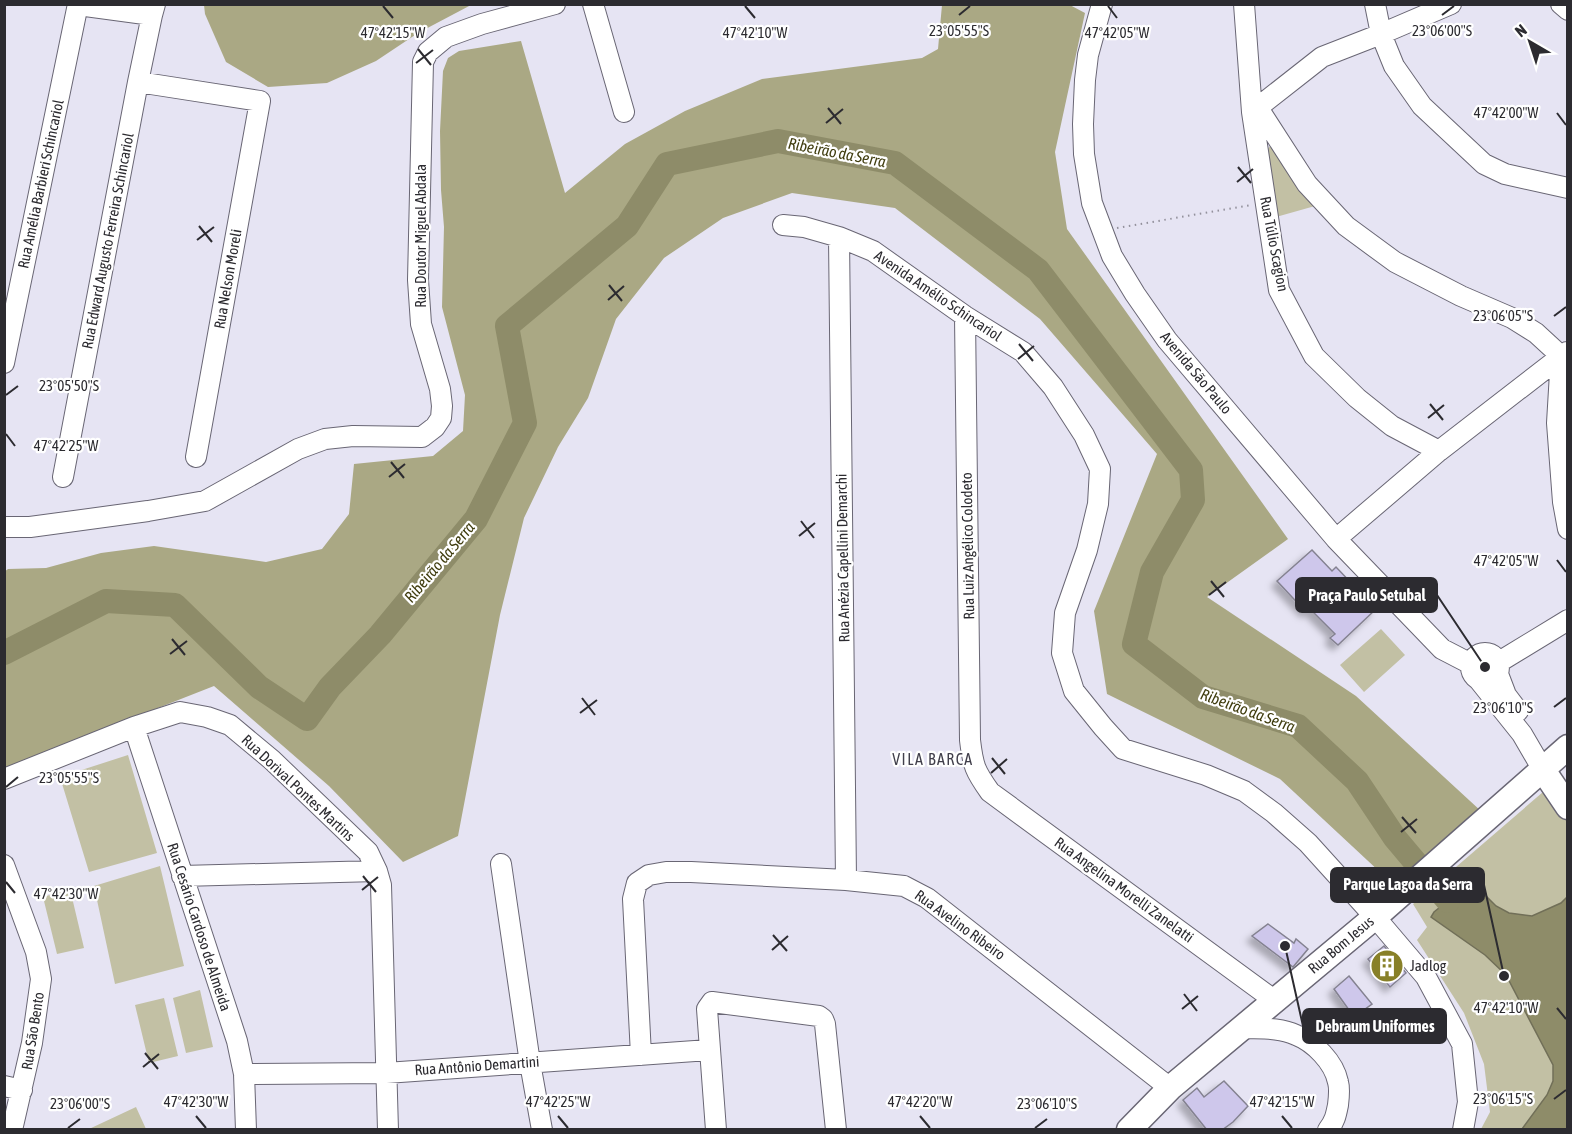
<svg xmlns="http://www.w3.org/2000/svg" width="1572" height="1134" font-family="'Asap Condensed',sans-serif">
<style>
.green{fill:#c2c0a4}
.forest{fill:#aaa884}
.water{fill:#8e8c69;stroke:#716f58;stroke-width:1.5}
.lines{fill:none;stroke-linecap:round;stroke-linejoin:round}
.river{stroke:#8e8c69;stroke-width:24}
.building{fill:#cec7eb;stroke:#848290;stroke-width:1.5;filter:url(#shadow)}
.minor-casing{stroke:#696674;stroke-width:22}
.major-casing{stroke:#696674;stroke-width:27}
.path{stroke:#93919c;stroke-width:2;stroke-dasharray:1.5 4.5;stroke-linecap:butt}
.minor{stroke:#fff;stroke-width:20}
.major{stroke:#fff;stroke-width:24}
.ticks{fill:none;stroke:#2c2b30;stroke-width:2}
.labels{text-anchor:middle;stroke-width:4.5;stroke-linejoin:round;paint-order:stroke}
.street-label{font-size:15px;fill:#2c2b30;stroke:#fff}
.poi-label{font-size:15px;fill:#2c2b30;stroke:#fff;text-anchor:start}
.water-label{font-size:16px;font-style:italic;fill:#403d0f;stroke:#fff}
.neighbourhood-label{font-size:16px;letter-spacing:1.5px;fill:#413f4b;stroke:#fff}
.ticks-label{font-size:15px;text-anchor:middle;fill:#2c2b30;stroke:#fff;stroke-width:4.5;stroke-linejoin:round;paint-order:stroke}
.leader{fill:none;stroke:#2c2b30;stroke-width:2}
.callout-dot{fill:#2c2b30;stroke:#fff;stroke-width:2}
.callout{fill:#2c2b30;stroke:#2c2b30;stroke-width:2}
.callout-label{font-size:16px;text-anchor:middle;font-weight:bold;fill:#fff}
</style>
<defs>
<filter id="shadow"><feDropShadow dx="-5.5" dy="5.5" stdDeviation="3" flood-color="#0004"/></filter>
</defs>
<rect width="100%" height="100%" fill="#e6e4f3"/>
<!-- green -->
<path class="green" d="M1271,145L1315,206L1276,217L1267,150Z
M1381,629L1405,655L1364,692L1340,665Z
M128,755L157,853L89,872L60,777Z
M1543,792H1549L1567,819V1129H1481L1490,1112L1484,1064L1464,1013L1417,940L1427,927L1413,904Z
M160,866L184,966L115,984L94,886Z
M70,889L84,948L57,954L43,897Z
M200,990L213,1047L186,1053L173,998Z
M164,998L178,1056L149,1063L135,1005Z
M136,1107L146,1129H89Z"/>
<!-- forest -->
<path class="forest" d="M1068,4L1085,13L1055,152L1067,229L1288,539L1207,597L1356,696L1482,812L1396,887L1280,779L1107,694L1094,611L1157,454L1040,319L895,208L792,193L723,218L664,258L616,319L588,398L558,447L524,518L500,615L458,836L403,862L329,786L214,686L5,768L4,572L8,569L46,568L101,553L154,546L266,562L322,549L349,514L354,464L433,456L463,431L465,395L442,307L444,227L441,190L440,131L443,71L448,58L459,51L521,41L565,193L625,144L685,111L762,79L922,58L938,49L942,5Z
M204,5V4L471,5L418,33L376,61L327,83L268,87L226,62L205,14Z"/>
<!-- water -->
<path class="water" d="M1474,880L1485,895L1496,906L1509,913L1532,916L1561,903L1567,897V1129H1522L1547,1095L1553,1081V1065L1506,975L1485,955L1431,917L1434,912Z"/>
<g class="lines">
<!-- river -->
<path class="river" d="M4,653L106,601L175,605L259,687L307,719L330,687L380,635L476,519L525,423L507,326L627,226L667,164L778,141L895,163L1038,270L1191,470L1193,500L1152,572L1134,644L1203,697L1298,726L1357,781L1395,838L1448,901"/>
</g>
<!-- building -->
<path class="building" d="M1312,550L1332,571L1336,567L1376,609L1338,645L1330,638L1335,634L1310,609L1306,612L1277,581Z
M1268,924L1294,943L1296,939L1308,949L1293,967L1252,936Z
M1384,946L1406,973L1390,987L1368,959Z
M1349,976L1372,1004L1354,1017L1334,989Z
M1224,1081L1248,1106L1233,1122L1222,1130H1207L1183,1100L1197,1088L1204,1097Z"/>
<g class="lines">
<!-- minor casing -->
<g class="minor-casing">
<path id="minor" d="M593,4L624,112
M1102,4L1088,55L1085,80L1083,124L1084,154L1092,203L1112,256L1135,294L1167,340L1336,539L1442,649L1471,664
M1244,4L1252,112L1279,290L1314,356L1357,398L1392,426L1439,451
M1375,4L1381,34L1394,66L1422,106L1484,164L1505,174L1568,188
M1561,4L1568,10
M78,5L152,15
M138,82L260,101L196,457
M1258,108L1307,184L1346,226L1395,262L1461,296L1512,318L1536,333L1561,356L1557,423L1563,502L1568,529
M1252,112L1322,57L1381,34L1451,4
M783,225L804,227L839,237L873,251L965,316L1023,352L1053,387L1084,435L1100,469L1098,504L1087,550L1065,613L1062,653L1074,691L1103,727L1123,749L1206,775L1244,791L1274,813L1308,843L1375,917L1426,977L1462,1044L1468,1102L1463,1130
M839,237L846,880
M965,316L970,740C973,766 975,771 990,792L1274,1000
M4,363L78,4
M63,477L138,82L152,15L155,4
M4,527H30L148,511L205,501L298,449L325,439L353,436L422,437L435,427L441,418L442,406L440,389L421,324L418,280L423,62L428,52L446,37L482,24L555,4
M1336,539L1439,451L1567,352
M1471 667a14 14 0 1 1 28 0a14 14 0 1 1-28 0Z
M1499,662L1568,620
M1498,674L1506,695L1518,711
M1478,679L1522,734L1543,770
M134,727L237,1041L244,1074L246,1130
M4,779L134,727L180,712L207,717L230,725L272,760L368,852L377,871L381,885L388,1130
M501,864L530,1063L542,1130
M4,865L36,952L41,979L32,1043L12,1130
M182,876L377,871
M1241,1028C1260,1029 1279,1027 1296,1035C1314,1042 1334,1062 1338,1082C1340,1089 1339,1097 1338,1105C1336,1115 1335,1121 1328,1130
M641,1055L633,899L637,883L649,875L666,872H691L846,880L904,886L927,898L1170,1088
M244,1074L386,1073L709,1050
M4,1086L22,1090
M716,1130L707,1009L712,1002L819,1016L823,1019L825,1024L836,1130"/>
</g>
<!-- major casing -->
<g class="major-casing">
<path id="major" d="M1543,770L1568,807
M1129,1130L1170,1088L1375,917L1568,747"/>
</g>
<!-- path -->
<path class="path" d="M1117,228L1251,205"/>
<!-- minor -->
<use href="#minor" class="minor"/>
<!-- major -->
<use href="#major" class="major"/>
</g>
<!-- ticks -->
<path class="ticks" d="M383,6L393,18M745,6L755,18M1108,6L1117,18M959,15L970,6M1442,15L1454,6M418,49L431,65M416,63L433,50M828,108L841,124M1557,113L1566,125M826,123L843,109M1238,167L1251,183M1237,182L1253,169M199,226L212,242M197,240L214,227M609,285L622,301M608,300L624,286M1554,316L1566,307M1019,344L1033,361M1018,359L1034,346M6,395L18,386M1430,404L1443,420M1428,418L1444,405M6,434L15,446M391,462L404,478M389,477L405,464M801,521L814,538M799,536L815,523M1557,560L1566,572M1211,581L1224,597M1209,595L1226,582M172,639L185,655M170,654L187,641M582,698L595,715M1554,707L1566,698M580,713L597,700M992,758L1005,774M991,773L1007,759M6,787L18,777M1402,817L1416,833M1401,832L1417,819M363,876L376,892M6,882L15,893M362,890L378,877M773,935L787,951M772,950L788,936M1184,994L1197,1011M1557,1008L1566,1019M1182,1009L1198,996M145,1053L158,1069M143,1067L159,1054M1554,1099L1566,1090M196,1116L206,1128M558,1116L568,1128M920,1116L930,1128M1282,1116L1292,1128M68,1128L80,1119M1035,1128L1047,1119"/>
<!-- icons -->
<defs>
<g id="building-disc" transform="scale(1.725)"><circle r="9.5" fill="#888028" stroke="#fff"/><path d="M-4-6H4V6H1V3H-1V6H-4ZM-2.5-4.3h1.7v1.8h-1.7ZM.8-4.3h1.7v1.8H.8ZM-2.5-1h1.7V.8h-1.7ZM.8-1h1.7V.8H.8Z" fill="#fff"/></g>
</defs>
<g fill-rule="evenodd">
<use href="#building-disc" x="1387" y="966"/>
</g>
<g class="labels">
<!-- street labels -->
<g class="street-label">
<text transform="translate(41 184) rotate(-78)" y="5">Rua Amélia Barbieri Schincariol</text>
<text transform="translate(421 236) rotate(-90)" y="5">Rua Doutor Miguel Abdala</text>
<text transform="translate(108 241) rotate(-79)" y="5">Rua Edward Augusto Ferreira Schincariol</text>
<text transform="translate(1274 244) rotate(79)" y="5">Rua Túlio Scagion</text>
<text transform="translate(228 279) rotate(-80)" y="5">Rua Nelson Moreli</text>
<text transform="translate(938 296) rotate(34)" y="5">Avenida Amélio Schincariol</text>
<text transform="translate(1196 373) rotate(50)" y="5">Avenida São Paulo</text>
<text transform="translate(968 546) rotate(-91)" y="5">Rua Luiz Angélico Colodeto</text>
<text transform="translate(843 558) rotate(-91)" y="5">Rua Anézia Capellini Demarchi</text>
<text transform="translate(298 788) rotate(43)" y="5">Rua Dorival Pontes Martins</text>
<text transform="translate(1124 890) rotate(36)" y="5">Rua Angelina Morelli Zanelatti</text>
<text transform="translate(960 925) rotate(36)" y="5">Rua Avelino Ribeiro</text>
<text transform="translate(199 927) rotate(72)" y="5">Rua Cesário Cardoso de Almeida</text>
<text transform="translate(1341 945) rotate(-40)" y="5">Rua Bom Jesus</text>
<text transform="translate(33 1031) rotate(-81)" y="5">Rua São Bento</text>
<text transform="translate(477 1066) rotate(-4)" y="5">Rua Antônio Demartini</text>
</g>
<!-- poi labels -->
<g class="poi-label">
<text x="1410" y="971">Jadlog</text>
</g>
<!-- water labels -->
<g class="water-label">
<text transform="translate(837 152) rotate(11)" y="6">Ribeirão da Serra</text>
<text transform="translate(439 562) rotate(-50)" y="6">Ribeirão da Serra</text>
<text transform="translate(1248 710) rotate(20)" y="6">Ribeirão da Serra</text>
</g>
<!-- neighbourhood labels -->
<g class="neighbourhood-label">
<text x="933" y="765">VILA BARCA</text>
</g>
</g>
<g class="ticks-label">
<text x="959" y="36">23°05'55"S</text>
<text x="1442" y="36">23°06'00"S</text>
<text x="755" y="38">47°42'10"W</text>
<text x="393" y="38">47°42'15"W</text>
<text x="1117" y="38">47°42'05"W</text>
<text x="1506" y="118">47°42'00"W</text>
<text x="1503" y="321">23°06'05"S</text>
<text x="69" y="391">23°05'50"S</text>
<text x="66" y="451">47°42'25"W</text>
<text x="1506" y="566">47°42'05"W</text>
<text x="1503" y="713">23°06'10"S</text>
<text x="69" y="783">23°05'55"S</text>
<text x="66" y="899">47°42'30"W</text>
<text x="1506" y="1013">47°42'10"W</text>
<text x="1503" y="1104">23°06'15"S</text>
<text x="196" y="1107">47°42'30"W</text>
<text x="558" y="1107">47°42'25"W</text>
<text x="920" y="1107">47°42'20"W</text>
<text x="1282" y="1107">47°42'15"W</text>
<text x="80" y="1109">23°06'00"S</text>
<text x="1047" y="1109">23°06'10"S</text>
</g>
<!-- callouts -->
<path class="leader" d="M1485 667L1437 595M1504 976L1484 885M1285 946L1303 1026"/>
<g class="callout-dot">
<circle cx="1485" cy="667" r="6"/>
<circle cx="1504" cy="976" r="6"/>
<circle cx="1285" cy="946" r="6"/>
</g>
<g class="callout">
<rect x="1296" y="578" width="141" height="34" rx="6"/>
<rect x="1331" y="868" width="153" height="34" rx="6"/>
<rect x="1303" y="1009" width="143" height="34" rx="6"/>
</g>
<g class="callout-label">
<text x="1367" y="601">Praça Paulo Setubal</text>
<text x="1408" y="890">Parque Lagoa da Serra</text>
<text x="1375" y="1032">Debraum Uniformes</text>
</g>
<!-- border -->
<rect width="1572" height="1134" fill="none" stroke="#2c2b30" stroke-width="12"/>
<!-- north arrow -->
<g transform="translate(1530 42) rotate(321)" stroke="#ffffff" stroke-width="4.5" paint-order="stroke">
<path d="M0-4.5L10 22L0 15L-10 22Z" fill="#2c2b30"/>
<text y="-9" font-size="16" font-weight="bold" text-anchor="middle" fill="#2c2b30">N</text>
</g>
</svg>
